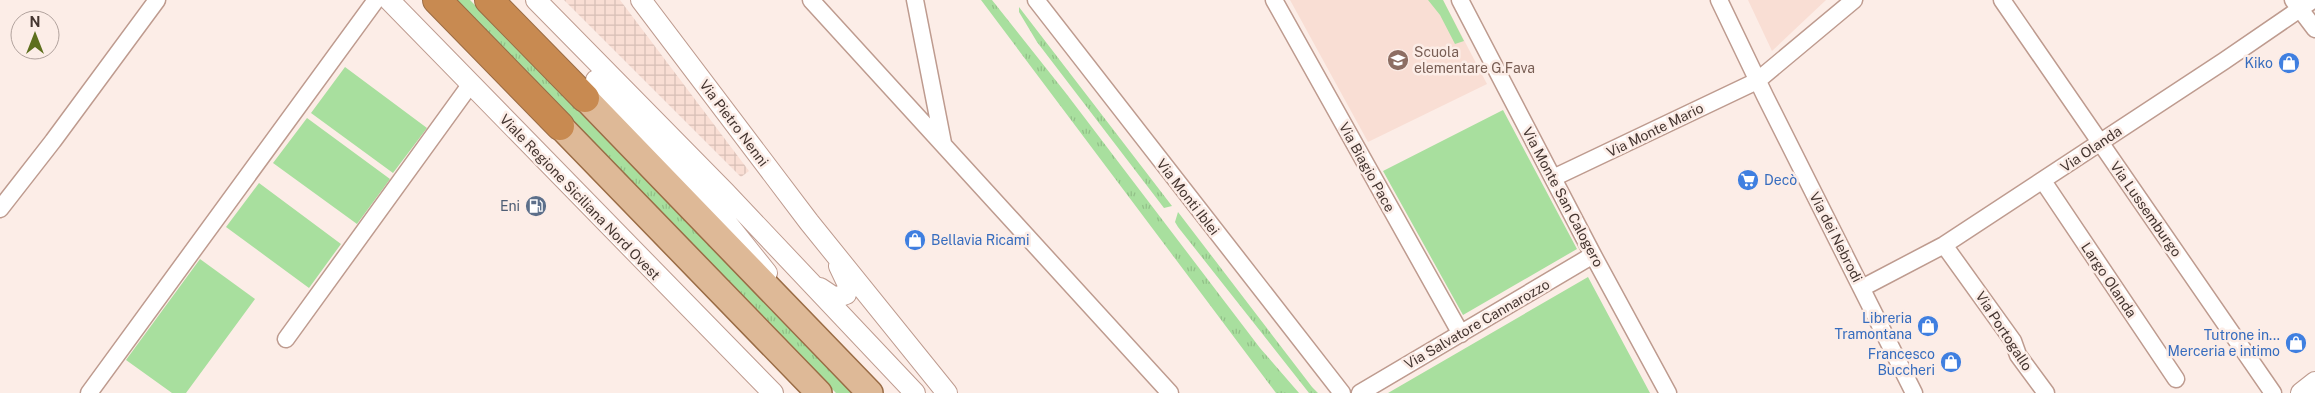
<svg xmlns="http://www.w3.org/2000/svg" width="2315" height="393" font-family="'Public Sans',sans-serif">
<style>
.built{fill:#f9ded4}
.industrial{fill:url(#industrial-grid)}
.grass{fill:url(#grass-tufts)}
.garden{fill:#a8df9e}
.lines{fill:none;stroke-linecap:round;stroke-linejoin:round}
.minor-casing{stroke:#be9b8f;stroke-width:19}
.tertiary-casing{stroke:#be9b8f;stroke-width:22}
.primary-casing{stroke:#9a6c45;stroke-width:28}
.motorway-casing{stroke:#9a6c45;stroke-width:30}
.minor{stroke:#fff;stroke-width:16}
.tertiary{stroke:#fff;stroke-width:20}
.primary{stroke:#deb997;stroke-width:25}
.motorway{stroke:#c88a51;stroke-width:28}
.labels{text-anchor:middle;stroke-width:5;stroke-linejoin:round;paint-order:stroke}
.education-label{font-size:14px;fill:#785e54;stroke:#fcede7;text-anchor:start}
.shop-label{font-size:14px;fill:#366cbe;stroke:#fcede7;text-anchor:end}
.street-label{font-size:14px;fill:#443530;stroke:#fcede7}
.service-label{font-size:14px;fill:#4e5e75;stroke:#fcede7;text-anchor:end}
</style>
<defs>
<pattern id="industrial-grid" width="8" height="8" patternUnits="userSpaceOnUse" patternTransform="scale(1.25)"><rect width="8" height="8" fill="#f9ded4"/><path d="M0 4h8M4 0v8" fill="none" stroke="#d7bfb6"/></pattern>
<pattern id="grass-tufts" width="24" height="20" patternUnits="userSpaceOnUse" patternTransform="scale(1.25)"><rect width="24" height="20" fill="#a8df9e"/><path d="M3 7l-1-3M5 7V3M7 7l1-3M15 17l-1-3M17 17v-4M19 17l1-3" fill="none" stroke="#92c088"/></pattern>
</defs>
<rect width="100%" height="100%" fill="#fcede7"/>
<!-- built -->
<path class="built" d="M1290,0H1443L1487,84L1368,142Z
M1748,0H1826L1772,51Z"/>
<!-- industrial -->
<path class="industrial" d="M564,0H620L749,171L741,177Z"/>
<!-- grass -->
<path class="grass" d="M451,0H470L854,393H836Z
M981,0H992L1065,92L1260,348L1299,393H1276Z
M1019,7L1172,206L1164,208L1037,42L1019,12Z
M1178,212L1312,387L1318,393H1309L1178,227L1175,222Z"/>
<!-- garden -->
<path class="garden" d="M1428,0H1443L1464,41L1455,44L1440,15Z
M345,67L427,128L393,173L311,113Z
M1503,110L1577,249L1463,315L1383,171Z
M307,118L390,179L357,224L273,163Z
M259,183L341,244L309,288L226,227Z
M200,259L255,299L186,393H172L126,360Z
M1588,277L1650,393H1388Z"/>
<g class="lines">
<!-- minor casing -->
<g class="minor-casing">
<path id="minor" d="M811,0L1170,393
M915,0L943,143
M1036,0L1342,393
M1274,0L1461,334
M1460,0L1593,255L1668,393
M1719,0L1765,96L1914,393
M2002,0L2273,393
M2293,0L2315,29
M1553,178L1757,81L1854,0
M2043,181L2176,379
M0,209L53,141L157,0
M1944,245L2013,341L2018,355L2046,393
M1862,288L1944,245L2224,61L2313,0
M286,339L470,85
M89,393L376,0
M1360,393L1593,255"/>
</g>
<!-- tertiary casing -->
<g class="tertiary-casing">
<path id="tertiary" d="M389,0L773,393
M536,0L725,192L915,393
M641,0L809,222L947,393
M596,80L727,223L767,273
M820,288L835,298L846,294L848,285L839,266
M2301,393L2315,382"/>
</g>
<!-- primary casing -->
<g class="primary-casing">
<path id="primary" d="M585,98L870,393
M560,126L819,393"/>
</g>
<!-- motorway casing -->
<g class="motorway-casing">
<path id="motorway" d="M437,0L560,126
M489,0L585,98"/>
</g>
<!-- minor -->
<use href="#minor" class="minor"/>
<!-- tertiary -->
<use href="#tertiary" class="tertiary"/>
<!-- primary -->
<use href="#primary" class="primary"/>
<!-- motorway -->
<use href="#motorway" class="motorway"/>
</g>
<!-- icons -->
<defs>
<g id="school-disc" transform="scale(1.125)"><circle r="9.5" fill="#8d6e63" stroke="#fcede7"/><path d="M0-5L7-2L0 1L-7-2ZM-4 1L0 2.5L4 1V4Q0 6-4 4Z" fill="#fff"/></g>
<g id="shop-disc" transform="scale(1.125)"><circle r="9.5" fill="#3f7fe0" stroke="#fcede7"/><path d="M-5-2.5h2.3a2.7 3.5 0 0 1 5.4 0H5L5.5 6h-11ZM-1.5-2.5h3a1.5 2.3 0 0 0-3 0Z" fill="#fff"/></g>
<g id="supermarket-disc" transform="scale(1.125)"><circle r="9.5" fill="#3f7fe0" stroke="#fcede7"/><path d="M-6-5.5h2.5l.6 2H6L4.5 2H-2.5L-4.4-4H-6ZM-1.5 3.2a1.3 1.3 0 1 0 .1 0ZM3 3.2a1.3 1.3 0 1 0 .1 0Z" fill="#fff"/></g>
<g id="fuel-disc" transform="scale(1.125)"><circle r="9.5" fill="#5c6f8a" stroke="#fcede7"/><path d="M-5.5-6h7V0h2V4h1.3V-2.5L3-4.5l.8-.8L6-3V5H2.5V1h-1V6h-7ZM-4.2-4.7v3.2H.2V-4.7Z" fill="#fff"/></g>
</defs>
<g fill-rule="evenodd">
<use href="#school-disc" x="1398" y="60"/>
<use href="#shop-disc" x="2289" y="63"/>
<use href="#supermarket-disc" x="1748" y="180"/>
<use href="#fuel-disc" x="536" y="206"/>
<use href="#shop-disc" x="915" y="240"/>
<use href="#shop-disc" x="1928" y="326"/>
<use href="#shop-disc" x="2296" y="343"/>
<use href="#shop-disc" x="1951" y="362"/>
</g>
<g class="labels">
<!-- education labels -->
<g class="education-label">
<text x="1414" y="57">Scuola<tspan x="1414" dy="16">elementare G.Fava</tspan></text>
</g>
<!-- shop labels -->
<g class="shop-label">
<text x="2273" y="68">Kiko</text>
<text x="1764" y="185" text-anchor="start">Decò</text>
<text x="931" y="245" text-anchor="start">Bellavia Ricami</text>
<text x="1912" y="323">Libreria<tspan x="1912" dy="16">Tramontana</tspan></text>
<text x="2280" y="340">Tutrone in...<tspan x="2280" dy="16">Merceria e intimo</tspan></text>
<text x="1935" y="359">Francesco<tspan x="1935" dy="16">Buccheri</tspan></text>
</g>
<!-- street labels -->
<g class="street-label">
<text transform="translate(734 123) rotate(53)" y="5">Via Pietro Nenni</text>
<text transform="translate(1655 130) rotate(-26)" y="5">Via Monte Mario</text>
<text transform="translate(2091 149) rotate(-34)" y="5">Via Olanda</text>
<text transform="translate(1367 167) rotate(61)" y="5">Via Biagio Pace</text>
<text transform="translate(580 197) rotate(46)" y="5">Viale Regione Siciliana Nord Ovest</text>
<text transform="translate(1188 197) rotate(52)" y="5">Via Monti Iblei</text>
<text transform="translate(1563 197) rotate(62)" y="5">Via Monte San Calogero</text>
<text transform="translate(2146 209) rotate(55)" y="5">Via Lussemburgo</text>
<text transform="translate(1836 237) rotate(63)" y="5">Via dei Nebrodi</text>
<text transform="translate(2109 280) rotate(56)" y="5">Largo Olanda</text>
<text transform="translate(1477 324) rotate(-30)" y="5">Via Salvatore Cannarozzo</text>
<text transform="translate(2004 331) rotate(57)" y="5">Via Portogallo</text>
</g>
<!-- service labels -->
<g class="service-label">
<text x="520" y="211">Eni</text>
</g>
</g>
<!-- north arrow -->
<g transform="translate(35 35)"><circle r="24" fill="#fcede7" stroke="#b2a39e"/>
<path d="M0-4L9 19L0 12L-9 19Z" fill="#5d6f1d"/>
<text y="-8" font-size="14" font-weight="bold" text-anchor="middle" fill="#443530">N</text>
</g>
</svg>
